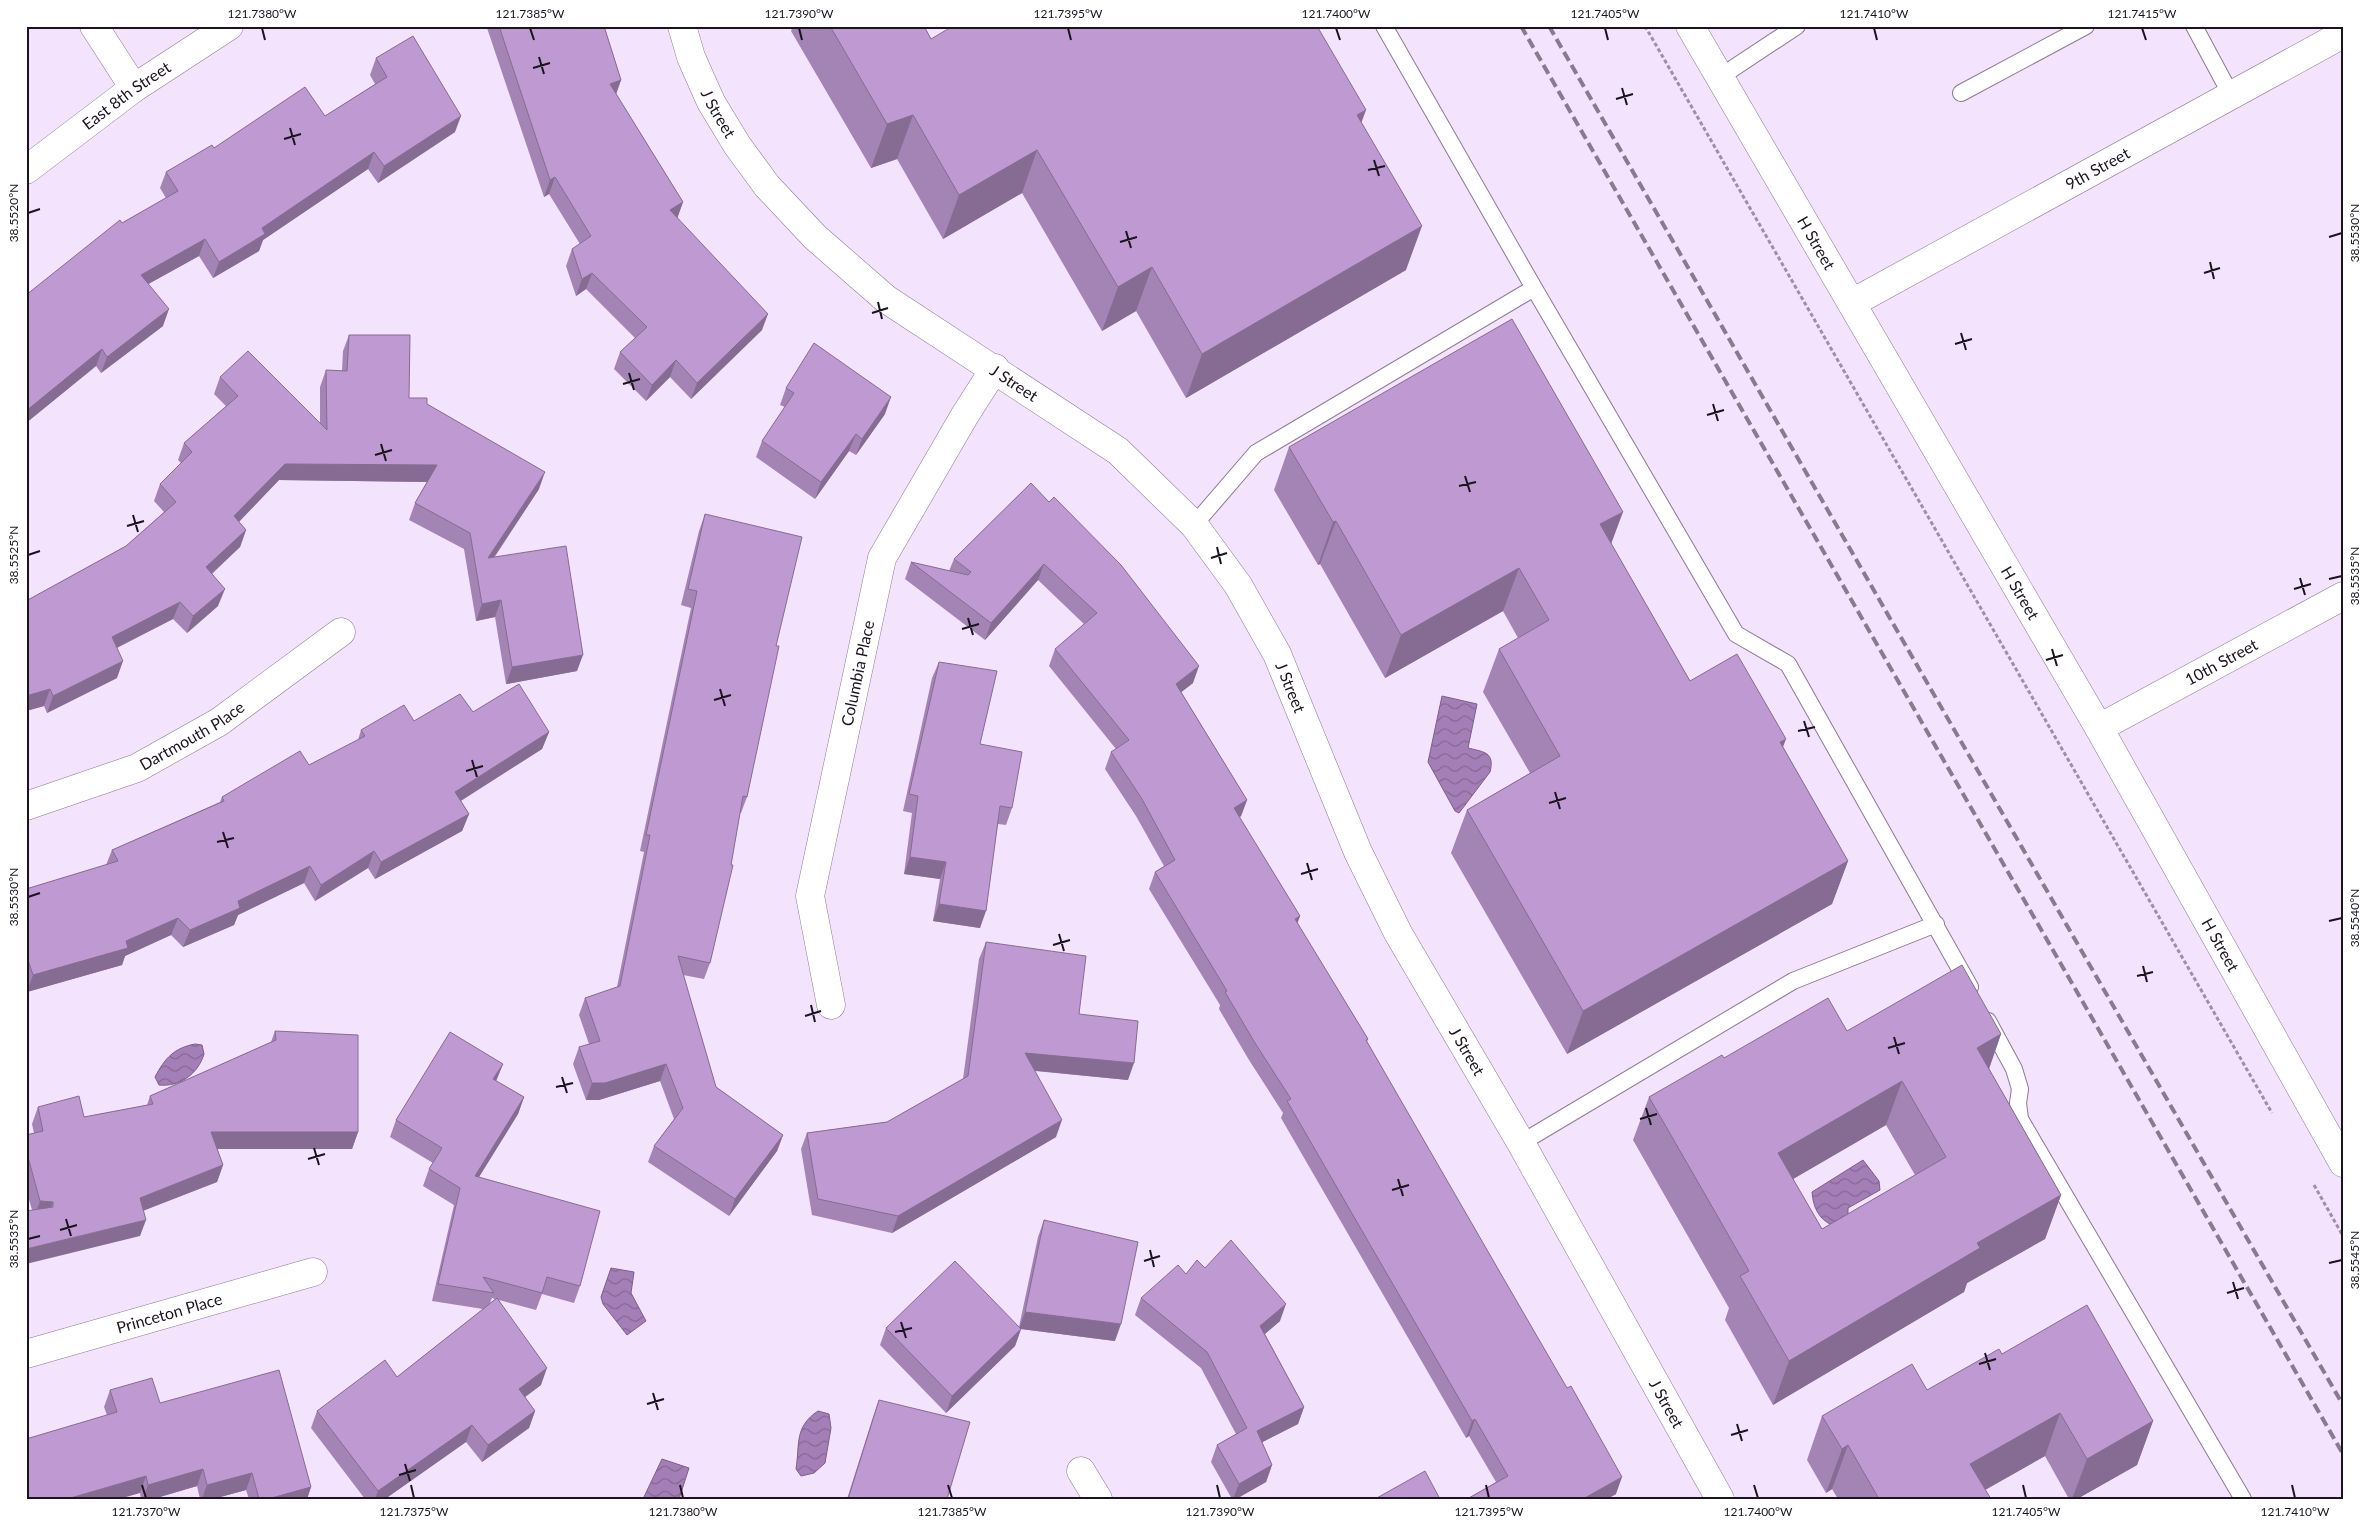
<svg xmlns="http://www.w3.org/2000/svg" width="2369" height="1525" font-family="Lato,sans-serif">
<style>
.water{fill:url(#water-waves);stroke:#7b5f89}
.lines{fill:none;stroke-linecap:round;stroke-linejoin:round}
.lane-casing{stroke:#8b7994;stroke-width:18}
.street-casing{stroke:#8b7994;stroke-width:29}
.secondary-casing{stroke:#8b7994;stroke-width:29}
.path{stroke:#9c90a3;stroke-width:3;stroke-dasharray:4 2.5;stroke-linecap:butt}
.lane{stroke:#fff;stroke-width:16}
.street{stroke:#fff;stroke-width:28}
.secondary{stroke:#fff;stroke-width:28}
.rail{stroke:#877b8d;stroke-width:4;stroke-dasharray:10 5;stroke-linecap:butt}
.wall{fill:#a484b5;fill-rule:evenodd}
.shaded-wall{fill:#866b93}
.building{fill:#bf99d2;stroke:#866b93;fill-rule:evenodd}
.ticks{fill:none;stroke:#1b141f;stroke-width:2}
.labels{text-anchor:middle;stroke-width:4;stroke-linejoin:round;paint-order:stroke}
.street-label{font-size:16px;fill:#1b141f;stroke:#fff}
.neatline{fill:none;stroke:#1b141f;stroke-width:2}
.ticks-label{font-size:12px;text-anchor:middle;fill:#1b141f}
</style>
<defs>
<pattern id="water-waves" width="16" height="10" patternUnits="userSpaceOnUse" patternTransform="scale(1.25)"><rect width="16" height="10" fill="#a47fb7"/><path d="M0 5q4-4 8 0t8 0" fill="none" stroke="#856794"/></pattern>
</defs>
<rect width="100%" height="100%" fill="#f3e3fc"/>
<!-- water -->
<path class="water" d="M1442,696L1477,704L1468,748C1484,752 1495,752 1490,772L1459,813L1455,811L1428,762Z
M195,1044L202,1045L204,1054C198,1074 180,1087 159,1085L155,1077C165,1058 174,1048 195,1044Z
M1863,1160L1879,1181L1880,1190L1848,1208V1217L1832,1225C1818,1219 1813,1206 1812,1192Z
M611,1268L634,1272L631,1293L646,1321L627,1335L603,1304L601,1297Z
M818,1411L829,1414L831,1428L825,1463L814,1473L801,1476L796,1469C800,1444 794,1427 818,1411Z
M662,1459L689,1468L679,1499H643Z"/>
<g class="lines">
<!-- lane casing -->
<g class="lane-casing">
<path id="lane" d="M1384,26L1534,288L1736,634L1788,664L1970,987
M2194,26L2231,95
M1720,77L1797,26
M1961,93L2086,26
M1194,525L1256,453L1534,288
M1988,1021L2014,1069L2020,1089L2018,1103L2020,1119L2243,1499
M1521,1143L1793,981L1936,924"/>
</g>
<!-- street casing -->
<g class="street-casing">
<g id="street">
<path d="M94,26L134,88"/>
<path id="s1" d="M1690,26L2099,728L2343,1163"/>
<path id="s2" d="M1852,303L2343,34"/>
<path id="s3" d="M2099,728L2343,596"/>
<path id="s4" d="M26,806L137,768L219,722L341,632"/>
<path id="s5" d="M831,1005L810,896L882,558L965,415L995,368"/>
<path id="s6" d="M26,1354L313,1272"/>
<path d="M1081,1471L1098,1499"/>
</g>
</g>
<!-- secondary casing -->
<g class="secondary-casing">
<g id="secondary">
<path id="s7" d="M682,26L691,57L711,102L737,145L767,186L815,237L886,299L1118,451L1194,525L1238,585L1277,654L1358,852L1398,933L1521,1143L1720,1499"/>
<path id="s8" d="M26,170L134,88L229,26"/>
</g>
</g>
<!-- path -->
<path class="path" d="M1645,26L2272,1113
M2314,1185L2343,1236"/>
<!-- lane -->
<use href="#lane" class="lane"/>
<!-- street -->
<use href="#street" class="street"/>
<!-- secondary -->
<use href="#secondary" class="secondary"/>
<!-- rail -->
<path class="rail" d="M1521,26L2343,1454
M1549,26L2343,1405"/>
</g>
<!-- wall -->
<path class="wall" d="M488,26H604L621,80L616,94L683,202L677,218L762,330L691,399L670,377L646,401L614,369L620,352L635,338L586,289L576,296L566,266L572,249L580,244L549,194L544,197L487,28Z
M793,26H924L931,39L1361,122L1406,270L1186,398L1136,311L1102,331L1022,193L943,239L897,159L871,168L791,31Z
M376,58L455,132L378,183L368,169L263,240L259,251L213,278L199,256L148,284L163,326L101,373L96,366L26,423V295L122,223L166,198L160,188L166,172L214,148L325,116L375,84L370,75Z
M349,335L409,398L427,404L539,489L494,558L577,671L506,684L495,617L476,621L464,549L409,520L415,503L427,482L279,480L239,522L246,530L240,547L212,574L218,606L187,633L173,619L117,648V678L47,713L44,706L26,711V601L126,546L164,512L154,501L160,484L181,463L178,460L184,443L226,406L214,394L220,377L320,424V387L326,370L342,371L343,351Z
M786,388L885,414L856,455L849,451L815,499L756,457L762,441L785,407L780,405Z
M1289,447L1611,544L1690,681L1783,747L1848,861L1832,904L1567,1054L1451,853L1467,810L1530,773L1483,692L1499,649L1518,638L1503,611L1385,678L1320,564L1318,565L1274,490Z
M1031,483L1193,683L1181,692L1247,800L1241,816L1239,818L1300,916L1297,923L1368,1039L1367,1042L1616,1494L1607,1499H1467L1496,1482L1469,1436L1466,1438L1281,1118L1283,1113L1249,1060L1219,1009L1220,1005L1149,889L1155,872L1164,866L1136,816L1105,769L1111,752L1116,749L1049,666L1055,649L1084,624L1038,580L985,640L905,579L911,562L949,571L954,559Z
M705,514L776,646L747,797L741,813H740L710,963L704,979L683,975L716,1087L783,1135L777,1151L729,1216L648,1162L654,1146L674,1119L660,1081L599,1100H586L573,1064L579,1047L589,1044L579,1015L585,998L617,987L644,852L640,851L691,608L681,605L699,531Z
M939,662L1012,808L1006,825L998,824L980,928L933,921L940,879L904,874L912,813L903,811L932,678Z
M473,712L549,732L542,749L461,801L469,814L462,831L375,879L368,868L315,901L304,883L238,915L234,925L183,947L171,935L125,956L122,965L27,992L26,989V889L106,865L112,850L220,802L222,797L309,765L358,740L361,730Z
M986,942L1079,1014L1128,1080L1035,1071L1056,1137L892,1233L812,1215L801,1149L807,1133L887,1122L963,1079L979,959Z
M275,1031L358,1132L352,1149H217L223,1165L217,1182L143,1211L140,1236L32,1210L26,1189V1135L34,1133L32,1124L38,1107L84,1117L147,1105L150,1096L271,1042Z
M1847,1031L2001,1034L1989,1069L2061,1195L2045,1239L1967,1283L1964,1292L1773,1405L1725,1320L1729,1308L1633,1140L1649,1097L1724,1058ZM1886,1125L1915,1175L1822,1229L1793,1179Z
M503,1064L496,1081L524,1097L518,1114L479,1177L580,1286L574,1303L542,1294L536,1310L499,1300L541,1385L525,1397L535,1411L529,1428L482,1462L466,1442L385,1499H365L311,1428L317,1411L397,1377L483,1309L432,1301L454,1205L423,1186L429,1169L433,1163L390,1137L396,1120ZM492,1298L495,1299L490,1303Z
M1044,1220L1115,1341L1021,1329L1015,1346L946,1413L880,1345L886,1328L1019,1327L1038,1237Z
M1205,1268L1280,1321L1265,1334L1304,1407L1298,1424L1262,1442L1272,1465L1266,1482L1236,1499H1232L1211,1462L1217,1445L1236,1434L1201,1368L1135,1315L1141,1298L1186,1274Z
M2002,1354L2153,1421L2137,1465L2077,1499H2069L2045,1456L1985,1490L1991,1499H1838L1832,1489L1826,1493L1807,1460L1822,1416L1927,1390Z
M110,1390L160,1403L311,1487L307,1499H249L246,1490L213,1499H200L197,1486L153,1499H141L140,1493L107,1415L104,1407Z
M879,1400L947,1499H847L873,1417Z"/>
<!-- shaded-wall -->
<path class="shaded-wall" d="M621,80L615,97L610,84Z
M1366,110L1350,154L1357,115Z
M913,115L897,159L871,168L887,124Z
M461,116L455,132L378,183L384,166Z
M1037,150L1022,193L943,239L959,195Z
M374,152L368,169L263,240L259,251L213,278L219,262L262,228Z
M555,177L549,194L544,197L550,180Z
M683,202L677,219L670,210Z
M1422,226L1406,270L1186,398L1202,354Z
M205,239L199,256L134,292L141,275Z
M1152,267L1136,311L1102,331L1118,287Z
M592,273L586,289L576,296L582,279Z
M169,309L163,326L101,373L107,357Z
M768,314L762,330L691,399L697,383Z
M102,349L96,366L26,423V411Z
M676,360L670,377L646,401L652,385Z
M891,397L885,414L856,455L862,439Z
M856,434L849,451L815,499L821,482Z
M285,464L437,465L431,482L279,480L228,533L234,516Z
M545,472L539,489L482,575L488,558Z
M1623,512L1607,555L1600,524Z
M1336,521L1320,564L1318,565L1333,522Z
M246,530L240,547L200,584L206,567Z
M1044,564L1038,580L985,640L991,623Z
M1519,568L1503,611L1385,678L1401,635Z
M225,589L218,606L187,633L193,616Z
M501,600L495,617L476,621L482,604Z
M180,602L173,619L106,653L112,637Z
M583,655L577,671L506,684L512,667Z
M123,661L117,678L47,713L53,696Z
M1199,666L1193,683L1170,701L1176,684Z
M50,689L44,706L26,711V696Z
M549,732L542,749L449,808L455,792Z
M1786,739L1770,782L1780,742Z
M1247,800L1241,816L1227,825L1234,808Z
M469,814L462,831L375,879L381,862Z
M374,851L368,868L315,901L321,885Z
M910,857L946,862L940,879L904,874Z
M1848,861L1832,904L1567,1054L1583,1011Z
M310,866L304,883L238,915L234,925L183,947L190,930L238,901Z
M939,904L986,911L980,928L933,921Z
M1300,916L1294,933L1295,919Z
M178,918L171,935L125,956L122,965L27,992L33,975L126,941Z
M2001,1034L1986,1077L1977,1048Z
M1025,1053L1134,1063L1128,1080L1019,1069Z
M503,1064L496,1081L493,1079Z
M666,1064L660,1081L599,1100H586L592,1083Z
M1902,1081L1886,1125L1762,1197L1778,1153Z
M524,1097L518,1114L469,1193L475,1176Z
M1062,1120L1056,1137L892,1233L898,1216Z
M211,1132H358L352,1149H204Z
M783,1135L777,1151L729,1216L735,1199Z
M223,1165L217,1182L134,1214L140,1198Z
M2061,1195L2045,1239L1967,1283L1964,1292L1773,1405L1789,1361L1977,1243Z
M40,1201L53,1202L46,1219L34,1218Z
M146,1220L140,1236L26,1264V1249Z
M1286,1304L1280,1321L1254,1343L1260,1326Z
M1025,1312L1121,1324L1115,1341L1021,1329L1015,1346L946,1413L952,1396L1019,1329Z
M547,1368L541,1385L513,1406L519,1389Z
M1304,1407L1298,1424L1251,1448L1257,1431Z
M535,1411L529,1428L482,1462L488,1445Z
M2060,1413L2045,1456L1969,1499L1970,1464Z
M1475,1419L1469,1436L1466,1438L1472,1421Z
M2153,1421L2137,1465L2077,1499H2072L2087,1459Z
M472,1425L466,1442L385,1499H375L378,1491Z
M1848,1445L1832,1489L1826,1493L1842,1449Z
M1272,1465L1266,1482L1236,1499H1233L1239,1484Z
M203,1469L197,1486L153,1499H143L148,1485Z
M252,1473L246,1490L213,1499H202L207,1485Z
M146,1476L140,1493L119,1499H67Z
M1622,1477L1616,1494L1607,1499H1583Z
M311,1487L307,1499H268Z"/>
<!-- building -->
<path class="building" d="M499,26H604L621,80L610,84L683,202L670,210L768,314L697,383L676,360L652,385L620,352L647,327L592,273L582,279L572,249L591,236L555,177L550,180Z
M830,26H924L931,39L953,26H1317L1366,110L1357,115L1422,226L1202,354L1152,267L1118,287L1037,150L959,195L913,115L887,124Z
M413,36L461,116L384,166L374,152L262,228L265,234L219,262L205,239L141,275L169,309L107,357L102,349L26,411V295L120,220L122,223L178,191L166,172L212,145L214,148L305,87L325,116L387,77L376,58Z
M1512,319L1623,512L1600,524L1690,681L1737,654L1786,739L1780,742L1848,861L1583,1011L1467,810L1560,756L1499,649L1549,620L1519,568L1401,635L1336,521L1333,522L1289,447Z
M349,335H410L409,398H427V404L545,472L488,558L566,546L583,655L512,667L501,600L482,604L470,533L415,503L437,465L285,464L234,516L246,530L206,567L225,589L193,616L180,602L112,637L123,661L53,696L50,689L26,696V601L126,546L176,502L160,484L192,452L184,443L238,396L220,377L248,351L327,430L326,370L347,371Z
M814,343L891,397L862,439L856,434L821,482L762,441L794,393L786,388Z
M1031,483L1049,502L1054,497L1121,565L1199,666L1176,684L1247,800L1234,808L1300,916L1295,919L1368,1039L1366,1040L1505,1281L1567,1388L1571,1386L1622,1477L1583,1499H1467L1508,1476L1475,1419L1472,1421L1287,1101L1291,1099L1255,1043L1225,992L1227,991L1155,872L1175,860L1142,799L1111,752L1129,740L1055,649L1097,613L1044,564L991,623L911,562L968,575L971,572L954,559Z
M705,514L802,537L776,646H779L747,797L743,796L731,865H733L710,963L678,956L716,1087L783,1135L735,1199L654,1146L683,1108L666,1064L605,1083H592L579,1047L600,1041L585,998L620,986L650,835H646L697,591L688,589Z
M939,662L997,671L980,744L1022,752L1012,808L1000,806L986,911L939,904L946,862L910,857L918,796L909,794Z
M519,684L549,732L455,792L469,814L381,862L374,851L321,885L310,866L238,901L240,908L190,930L178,918L126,941L128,948L33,975L26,954V889L118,861L112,850L224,801L222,797L300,751L309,765L365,736L361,730L404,705L414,721L460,694L473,712Z
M986,942L1086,956L1079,1014L1138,1021L1134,1063L1025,1053L1062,1120L898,1216L818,1199L807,1133L887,1122L968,1076Z
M1962,965L2001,1034L1977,1048L2061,1195L1977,1243L1980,1248L1789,1361L1740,1276L1749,1271L1649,1097L1722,1055L1724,1058L1828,998L1847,1031ZM1902,1081L1946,1157L1822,1229L1778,1153Z
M275,1031L358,1035V1132H211L223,1165L140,1198L146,1220L26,1249V1211L53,1207V1202L40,1201L26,1150V1135L43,1131L38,1107L79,1096L84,1117L153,1104L150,1096L276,1040Z
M450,1032L503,1064L493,1079L524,1097L475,1176L600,1211L580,1286L547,1277L542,1293L483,1277L494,1293L438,1284L460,1188L429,1169L442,1148L396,1120Z
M1044,1220L1138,1242L1121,1324L1025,1312Z
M1231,1240L1286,1304L1260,1326L1304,1407L1257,1431L1272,1465L1239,1484L1217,1445L1247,1428L1207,1352L1141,1298L1178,1265L1186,1274L1197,1260L1205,1268Z
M955,1261L1021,1329L952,1396L886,1328Z
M497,1298L547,1368L519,1389L535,1411L488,1445L472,1425L378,1491L317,1411L385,1360L397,1377Z
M2087,1305L2153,1421L2087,1459L2060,1413L1970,1464L1991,1499H1879L1848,1445L1842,1449L1822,1416L1912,1364L1927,1390L1999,1349L2002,1354Z
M279,1370L311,1487L268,1499H259L252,1473L207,1485L203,1469L148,1485L146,1476L67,1499H26V1439L117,1412L110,1390L152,1378L160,1403Z
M879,1400L970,1422L947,1499H848Z
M1425,1471L1440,1499H1375Z"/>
<!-- ticks -->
<path class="ticks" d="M262,28L265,40M530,28L534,40M799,28L802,40M1068,28L1071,40M1336,28L1340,40M1605,28L1608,40M1874,28L1877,40M2142,28L2146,40M539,57L544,74M533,68L550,63M1622,88L1627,105M1616,99L1633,94M290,128L295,145M284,139L301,134M1374,160L1379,176M1368,170L1385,166M28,213L40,209M1126,231L1131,248M2329,237L2342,233M1120,242L1137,237M2210,262L2214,279M2204,273L2220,268M878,302L882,319M872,313L888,308M1961,333L1966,350M1955,344L1972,339M629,373L634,390M623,384L640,379M1713,404L1718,421M1707,415L1724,410M381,444L386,461M375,455L392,450M1465,476L1470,492M1459,486L1476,482M133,515L138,532M127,526L144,521M1217,547L1221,564M28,555L40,551M1211,558L1227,553M2300,578L2305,595M2329,579L2342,576M2294,589L2311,584M968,618L973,635M962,629L979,624M2052,649L2057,666M2046,660L2063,655M720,689L725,706M714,700L731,695M1804,721L1809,737M1798,731L1815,727M472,760L477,777M466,771L483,766M1555,792L1560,809M1549,803L1566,798M223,832L228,848M217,842L234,838M1307,863L1312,880M1301,874L1318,869M28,897L40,893M2329,921L2342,918M1059,934L1064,951M1053,945L1070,940M2143,966L2147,982M2137,976L2153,972M811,1005L815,1022M805,1016L821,1011M1894,1037L1899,1054M1888,1048L1905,1043M562,1077L567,1093M556,1087L573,1083M1646,1108L1651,1125M1640,1119L1657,1114M314,1148L319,1165M308,1159L325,1154M1398,1179L1403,1196M1392,1190L1409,1185M66,1219L71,1236M60,1230L77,1225M28,1239L40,1236M1150,1250L1154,1267M1144,1261L1160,1256M2329,1263L2342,1260M2233,1282L2238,1299M2227,1293L2244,1288M901,1322L906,1338M895,1332L912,1328M1985,1353L1990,1370M1979,1364L1996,1359M653,1393L658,1410M647,1404L664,1399M1737,1424L1742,1441M1731,1435L1748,1430M405,1464L410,1481M399,1475L416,1470M142,1485L146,1498M411,1485L414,1498M680,1485L683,1498M948,1485L952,1498M1217,1485L1220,1498M1486,1485L1489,1498M1754,1485L1758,1498M2023,1485L2026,1498M2292,1485L2295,1498"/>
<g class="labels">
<!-- street labels -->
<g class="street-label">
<text dy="6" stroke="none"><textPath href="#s8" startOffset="125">East 8th Street</textPath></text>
<text dy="6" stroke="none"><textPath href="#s7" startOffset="95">J Street</textPath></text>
<text dy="6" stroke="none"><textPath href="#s2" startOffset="280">9th Street</textPath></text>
<text dy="6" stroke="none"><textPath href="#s1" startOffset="251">H Street</textPath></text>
<text dy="6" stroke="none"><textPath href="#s7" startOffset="500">J Street</textPath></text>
<text dy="6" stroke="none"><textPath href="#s1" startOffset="656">H Street</textPath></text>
<text dy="6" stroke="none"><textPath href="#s3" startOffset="139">10th Street</textPath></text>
<text dy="6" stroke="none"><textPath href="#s5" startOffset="339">Columbia Place</textPath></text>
<text dy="6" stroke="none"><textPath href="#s7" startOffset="920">J Street</textPath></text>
<text dy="6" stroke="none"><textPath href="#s4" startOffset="181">Dartmouth Place</textPath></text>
<text dy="6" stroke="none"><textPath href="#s1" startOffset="1061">H Street</textPath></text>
<text dy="6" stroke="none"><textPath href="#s7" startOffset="1325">J Street</textPath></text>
<text dy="6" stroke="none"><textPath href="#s6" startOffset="149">Princeton Place</textPath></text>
<text dy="6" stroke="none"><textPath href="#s7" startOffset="1730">J Street</textPath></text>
</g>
</g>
<!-- border -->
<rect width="2369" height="1525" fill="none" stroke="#ffffff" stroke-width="55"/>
<rect x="28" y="28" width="2314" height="1470" class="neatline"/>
<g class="ticks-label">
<text x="262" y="18">121.7380°W</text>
<text x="530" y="18">121.7385°W</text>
<text x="799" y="18">121.7390°W</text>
<text x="1068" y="18">121.7395°W</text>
<text x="1336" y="18">121.7400°W</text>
<text x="1605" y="18">121.7405°W</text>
<text x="1874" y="18">121.7410°W</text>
<text x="2142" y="18">121.7415°W</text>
<text transform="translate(14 213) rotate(-90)" y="4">38.5520°N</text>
<text transform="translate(2355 233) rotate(-90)" y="4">38.5530°N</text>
<text transform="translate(14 555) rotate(-90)" y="4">38.5525°N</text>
<text transform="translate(2355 576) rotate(-90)" y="4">38.5535°N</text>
<text transform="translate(14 897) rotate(-90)" y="4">38.5530°N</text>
<text transform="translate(2355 918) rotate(-90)" y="4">38.5540°N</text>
<text transform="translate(14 1239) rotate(-90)" y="4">38.5535°N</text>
<text transform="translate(2355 1260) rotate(-90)" y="4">38.5545°N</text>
<text x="146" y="1516">121.7370°W</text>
<text x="414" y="1516">121.7375°W</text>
<text x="683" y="1516">121.7380°W</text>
<text x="952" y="1516">121.7385°W</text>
<text x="1220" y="1516">121.7390°W</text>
<text x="1489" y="1516">121.7395°W</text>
<text x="1758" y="1516">121.7400°W</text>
<text x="2026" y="1516">121.7405°W</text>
<text x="2295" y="1516">121.7410°W</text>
</g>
</svg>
